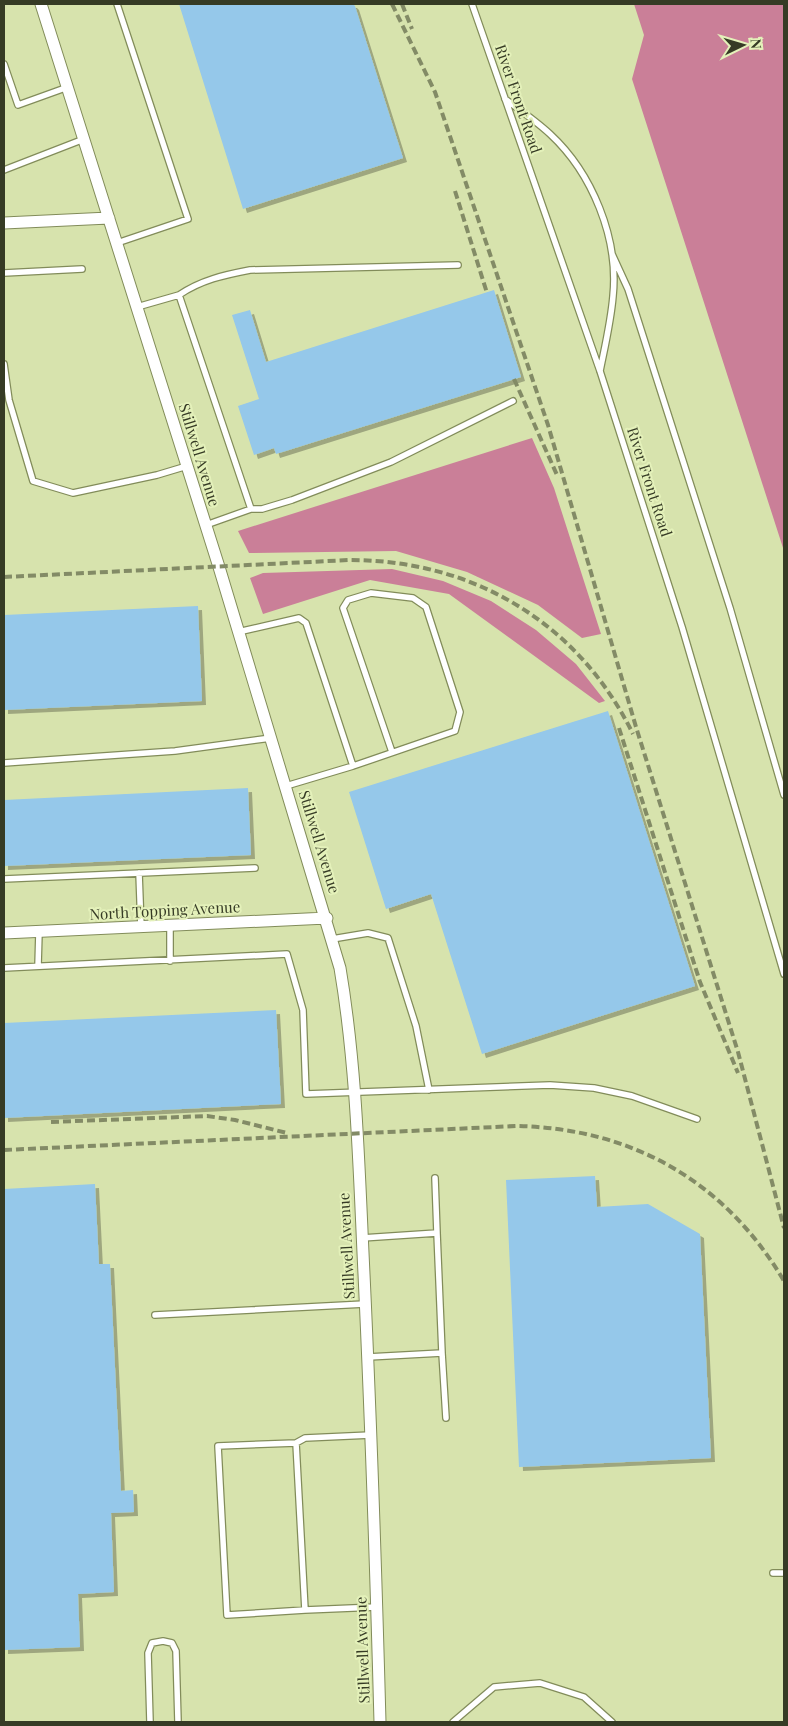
<svg xmlns="http://www.w3.org/2000/svg" width="788" height="1726" font-family="'Playfair Display',serif">
<style>
.forest{fill:#ca7f98}
.building{fill:#95c8ea;filter:url(#shadow)}
.lines{fill:none;stroke-linecap:round;stroke-linejoin:round}
.lane-casing{stroke:#828c5a;stroke-width:8}
.street-casing{stroke:#828c5a;stroke-width:13}
.lane{stroke:#fff;stroke-width:5.5}
.street{stroke:#fff;stroke-width:11}
.rail{stroke:#838b66;stroke-width:4;stroke-dasharray:8 4;stroke-linecap:butt}
.labels{text-anchor:middle;stroke-width:4;stroke-linejoin:round;paint-order:stroke}
.street-label{font-size:15px;fill:#363b25;stroke:#e4f1ba}
</style>
<defs>
<filter id="shadow"><feDropShadow dx="4" dy="4" stdDeviation="0" flood-color="#0004"/></filter>
</defs>
<rect width="100%" height="100%" fill="#d7e3ad"/>
<!-- forest -->
<path class="forest" d="M634,4H784V551L632,79L644,35Z
M532,438L554,488L601,634L582,638L538,605L467,572L396,551L249,553L238,531Z
M392,569L443,581L491,601L536,630L576,664L605,701L599,703L449,594L370,580L263,614L250,578L263,573Z"/>
<!-- building -->
<path class="building" d="M179,4H353L355,6L403,158L243,209Z
M494,290L521,377L276,454L274,448L254,455L238,406L259,399L232,315L250,310L266,362Z
M198,606L202,701L4,710V615Z
M608,711L695,986L482,1054L431,894L386,909L349,792Z
M248,788L251,855L4,866V800Z
M276,1010L281,1104L4,1118V1023Z
M595,1176L597,1207L648,1204L700,1234L711,1458L519,1467L506,1180Z
M95,1184L99,1264H110L121,1491L133,1490L134,1512L111,1513L114,1592L78,1594L80,1647L4,1650V1189Z"/>
<g class="lines">
<!-- lane casing -->
<g class="lane-casing">
<path id="lane" d="M472,4L600,371L682,627L784,974
M4,64L18,105L68,87
M505,99C520,110 536,121 550,134C592,173 619,238 613,296C611,321 605,346 600,371
M4,170L84,139
M117,243L188,219L117,4
M612,254L628,289L730,608L784,795
M4,273L82,269
M179,295C201,280 224,275 250,270L458,265
M137,307L179,295L251,509L206,525
M4,364L9,400L33,481L73,493L157,475L187,466
M251,509H262L292,500L391,462L513,401
M238,632L299,618L306,623L353,766L286,786
M4,763L175,751L271,738
M353,766L455,731L460,712L426,607L413,598L371,593L348,600L343,608L392,752
M139,873L141,927
M4,879L255,868
M170,926V961
M332,939L368,933L388,938L416,1026L429,1090
M38,966L39,932
M4,968L287,954L303,1010L306,1094L550,1085L594,1088L632,1096L697,1119
M435,1178L437,1233
M362,1238L437,1233L442,1353L368,1357
M155,1315L365,1304
M442,1353L446,1418
M371,1435L305,1438L296,1443L305,1610L377,1607
M296,1443L218,1446L227,1615L305,1610
M773,1573H784
M150,1722L148,1653L152,1643L163,1641L172,1643L176,1651L178,1722
M453,1722L494,1687L540,1683L584,1697L612,1722"/>
</g>
<!-- street casing -->
<g class="street-casing">
<path id="street" d="M41,4L219,567L340,968C357,1069 359,1172 364,1274C371,1424 376,1573 380,1722
M4,223L109,218
M4,933L327,918"/>
</g>
<!-- lane -->
<use href="#lane" class="lane"/>
<!-- street -->
<use href="#street" class="street"/>
<!-- rail -->
<path class="rail" d="M392,4L435,92L548,425L636,727L738,1052L784,1228
M402,4L412,29
M455,191L487,293
M514,379L557,475
M4,577L350,560C472,560 578,622 633,734
M619,728L700,982L738,1073
M51,1122L207,1116L235,1120L287,1133
M4,1150L516,1126C631,1128 725,1181 784,1281"/>
</g>
<g class="labels">
<!-- street labels -->
<g class="street-label">
<text transform="translate(518 99) rotate(71)" y="5">River Front Road</text>
<text transform="translate(199 455) rotate(73)" y="5">Stillwell Avenue</text>
<text transform="translate(649 482) rotate(72)" y="5">River Front Road</text>
<text transform="translate(319 842) rotate(73)" y="5">Stillwell Avenue</text>
<text transform="translate(165 911) rotate(-3)" y="5">North Topping Avenue</text>
<text transform="translate(347 1246) rotate(-93)" y="5">Stillwell Avenue</text>
<text transform="translate(363 1650) rotate(-92)" y="5">Stillwell Avenue</text>
</g>
</g>
<!-- border -->
<rect width="788" height="1726" fill="none" stroke="#363b25" stroke-width="10"/>
<!-- north arrow -->
<g transform="translate(743 45) rotate(85)" stroke="#e4f1ba" stroke-width="4" paint-order="stroke">
<path d="M0-4L9 19L0 12L-9 19Z" fill="#363b25"/>
<text y="-8" font-size="14" font-weight="bold" text-anchor="middle" fill="#363b25">N</text>
</g>
</svg>
